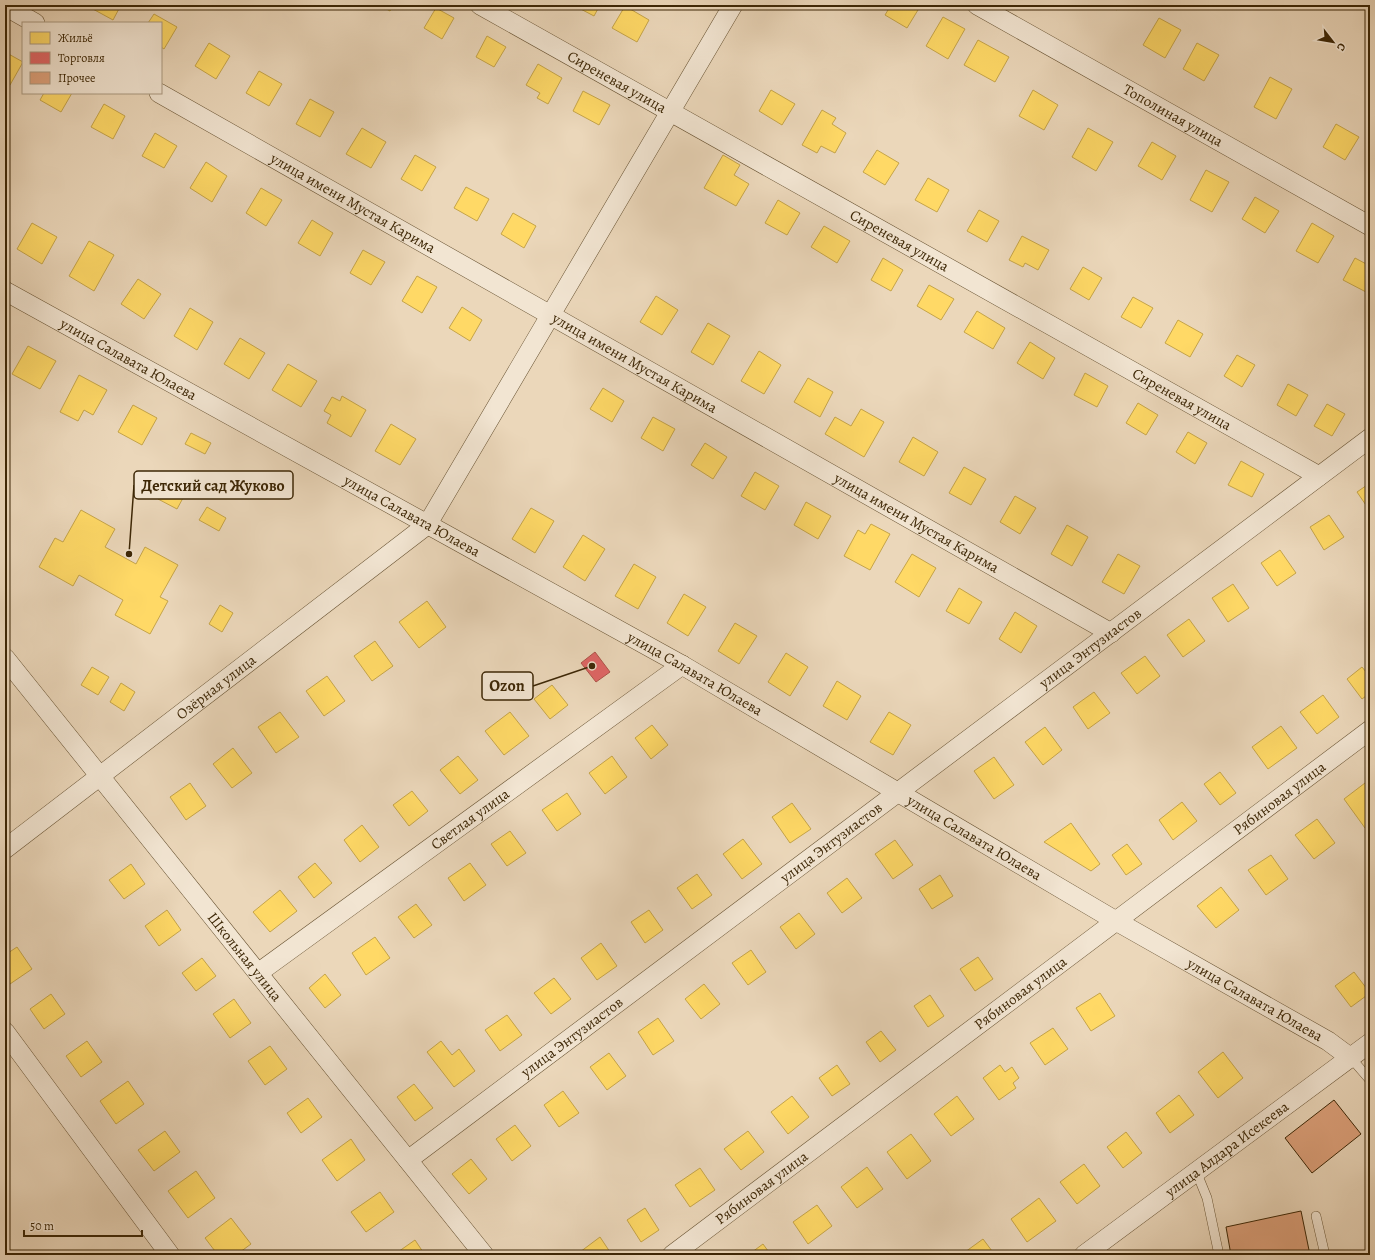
<svg xmlns="http://www.w3.org/2000/svg" width="1375" height="1260" font-family="Alegreya,serif">
<style>
.homes{fill:#ffd966;stroke:#c5a449}
.shops{fill:#e06666;stroke:#af5349}
.building{fill:#dda17b;stroke:#3d2706}
.lines{fill:none;stroke-linecap:round;stroke-linejoin:round}
.service-casing{stroke:#685333;stroke-width:10}
.minor-casing{stroke:#685333;stroke-width:20}
.service{stroke:#f2e5d2;stroke-width:9}
.minor{stroke:#f2e5d2;stroke-width:19}
.labels{text-anchor:middle;stroke-width:4;stroke-linejoin:round;paint-order:stroke}
.street-label{font-size:15px;fill:#3d2706;stroke:#f2e5d2}
.leader{fill:none;stroke:#3d2706;stroke-width:1.5}
.callout-dot{fill:#3d2706;stroke:#f2e5d2;stroke-width:1.5}
.callout{fill:#f2e5d2;stroke:#3d2706;stroke-width:1.5}
.callout-label{font-size:16px;text-anchor:middle;font-weight:bold;fill:#3d2706}
</style>
<rect width="100%" height="100%" fill="#ebd7ba"/>
<filter id="stains"><feTurbulence type="fractalNoise" baseFrequency=".005" numOctaves="4"/><feColorMatrix values="0 0 0 0 .2 0 0 0 0 .09 0 0 0 0 .02 0 0 0 .5 -.17"/></filter>
<radialGradient id="worn" r=".72"><stop offset=".6" stop-color="#630" stop-opacity="0"/><stop offset="1" stop-color="#630" stop-opacity=".3"/></radialGradient>
<!-- homes -->
<path class="homes" d="M93,5H121L113,20L91,8Z
M379,5H393L390,11Z
M573,5H600L594,16Z
M891,5H921L907,28L885,15Z
M1109,5H1120L1117,10Z
M625,6L649,20L637,42L612,28Z
M436,8L454,18L442,39L424,28Z
M154,14L177,27L164,49L161,47V23H148Z
M943,17L965,29L948,59L926,46Z
M1159,18L1181,30L1165,58L1143,45Z
M487,36L506,47L494,67L476,57Z
M978,40L1009,57L995,82L964,65Z
M209,43L230,56L216,79L195,66Z
M1197,43L1219,55L1204,81L1183,69Z
M5,52L23,62L10,85L5,82Z
M538,64L562,78L548,104L537,98L540,93L526,85Z
M259,71L282,84L269,106L246,93Z
M1270,77L1292,89L1276,119L1254,107Z
M771,90L795,104L782,125L759,111Z
M1033,90L1058,105L1044,130L1019,116Z
M583,91L610,105L599,125L573,111Z
M44,93H72L61,112L40,100Z
M310,99L334,112L320,137L296,124Z
M104,104L125,116L113,139L91,127Z
M822,110L836,118L832,124L846,133L835,153L821,146L817,153L802,145Z
M1336,124L1359,137L1345,160L1323,147Z
M362,128L386,142L371,168L346,154Z
M1088,128L1113,142L1096,171L1072,157Z
M155,133L177,146L164,168L142,156Z
M1152,142L1176,156L1162,180L1138,166Z
M877,150L899,163L885,185L863,172Z
M415,155L436,167L422,191L401,179Z
M723,155L740,165L734,175L749,184L736,206L704,188Z
M206,162L227,176L212,202L190,188Z
M1206,170L1229,182L1212,212L1190,200Z
M928,178L949,190L937,212L915,200Z
M466,187L489,199L477,221L454,208Z
M261,188L282,200L266,226L246,213Z
M1255,197L1279,211L1265,233L1242,219Z
M778,200L800,213L787,235L765,223Z
M979,210L999,221L987,242L967,231Z
M513,213L536,226L524,248L501,234Z
M312,220L333,233L320,256L298,243Z
M32,223L57,237L42,264L17,249Z
M1312,223L1334,236L1318,263L1296,251Z
M824,226L850,241L837,263L811,247Z
M1022,236L1049,250L1038,270L1025,263L1023,267L1009,260Z
M89,241L114,255L94,291L69,276Z
M363,250L385,262L371,285L350,273Z
M883,258L903,270L891,291L871,280Z
M1355,258L1370,266V286L1366,292L1343,280Z
M1083,267L1102,278L1089,300L1070,289Z
M417,276L437,287L422,313L402,301Z
M138,279L161,294L144,319L121,304Z
M929,285L954,299L941,320L917,306Z
M656,296L678,310L662,335L640,322Z
M1133,297L1153,308L1141,328L1121,317Z
M462,307L482,320L470,341L449,328Z
M190,308L213,322L197,350L174,336Z
M977,311L1005,328L993,349L964,332Z
M1178,320L1203,334L1190,357L1165,343Z
M708,323L730,336L713,365L691,352Z
M240,338L265,353L249,379L224,364Z
M1030,342L1055,358L1043,379L1017,363Z
M28,346L56,361L40,389L12,374Z
M759,351L781,365L764,394L741,381Z
M1237,355L1255,365L1242,387L1224,376Z
M288,364L317,381L301,407L272,390Z
M1085,373L1108,386L1097,407L1074,395Z
M79,375L107,390L93,415L84,410L78,421L60,412Z
M808,378L833,392L820,417L794,402Z
M1288,384L1308,395L1296,416L1277,405Z
M603,388L624,401L612,422L590,409Z
M342,396L366,410L351,437L327,423L331,415L324,411L332,397L340,401Z
M1138,403L1158,415L1146,435L1126,423Z
M1327,404L1345,414L1332,436L1314,426Z
M133,405L157,418L142,445L118,432Z
M861,409L884,422L864,457L825,434L835,417L851,426Z
M653,417L675,429L663,451L641,438Z
M391,424L416,439L400,465L375,451Z
M1188,432L1207,443L1195,464L1176,452Z
M191,433L211,443L205,454L185,444Z
M913,437L938,452L924,476L899,462Z
M705,443L727,457L713,479L691,465Z
M1241,461L1264,474L1252,497L1228,485Z
M964,467L986,479L971,505L949,493Z
M755,472L779,486L765,510L741,496Z
M1370,483V511L1357,492Z
M164,487L183,498L177,509L158,499Z
M1015,496L1036,508L1020,534L1000,522Z
M806,502L831,516L818,539L794,525Z
M207,507L226,518L219,531L199,520Z
M531,508L554,521L535,553L512,539Z
M81,510L115,529L105,547L136,564L145,547L178,565L160,597L168,601L150,634L115,615L123,600L79,575L73,586L39,567L55,538L63,542Z
M1329,515L1344,537L1324,550L1310,527Z
M871,524L890,534L870,570L844,556L858,530L865,534Z
M1067,525L1088,537L1072,566L1051,554Z
M583,535L605,549L585,581L563,567Z
M1280,550L1296,573L1277,586L1261,563Z
M912,554L936,568L919,597L895,582Z
M1118,554L1140,566L1124,594L1102,582Z
M634,564L656,577L638,609L615,596Z
M1233,584L1249,608L1228,622L1212,598Z
M959,588L982,602L969,624L946,611Z
M684,594L706,607L688,636L667,623Z
M427,601L446,627L419,648L399,622Z
M220,605L233,613L222,632L209,624Z
M1015,612L1037,626L1021,653L999,639Z
M1189,619L1205,641L1183,657L1167,635Z
M735,623L757,636L739,664L718,651Z
M375,641L393,666L372,681L354,656Z
M786,653L808,667L790,696L768,682Z
M1145,656L1160,676L1137,694L1121,673Z
M92,667L109,677L98,695L81,685Z
M1362,667L1370,677V693L1362,699L1347,679Z
M327,676L345,701L324,716L306,691Z
M837,681L861,696L847,720L823,706Z
M121,683L135,692L124,711L110,702Z
M552,685L568,705L550,719L534,699Z
M1094,692L1110,713L1088,729L1073,707Z
M1323,695L1339,717L1317,734L1300,712Z
M280,712L299,737L276,753L258,727Z
M510,712L529,736L504,755L485,731Z
M889,712L911,725L893,755L870,742Z
M652,725L668,745L651,759L635,738Z
M1281,726L1297,748L1268,769L1252,747Z
M1045,727L1062,750L1043,765L1025,742Z
M233,748L252,773L232,788L213,764Z
M458,756L478,780L460,794L440,770Z
M612,756L627,777L605,794L589,773Z
M994,757L1014,785L994,799L974,771Z
M1220,772L1236,793L1220,805L1204,784Z
M190,783L206,806L186,820L170,797Z
M1365,783L1370,790V825L1365,828L1344,799Z
M412,791L428,811L409,826L393,805Z
M567,793L581,814L557,831L542,810Z
M1182,802L1197,821L1173,840L1159,820Z
M792,803L811,829L790,843L772,817Z
M1317,819L1335,843L1314,859L1295,835Z
M1071,823L1100,864L1091,871L1044,842Z
M362,825L379,847L360,862L344,840Z
M510,831L526,853L507,866L491,844Z
M743,839L762,864L742,879L723,854Z
M895,840L913,865L893,879L875,854Z
M1127,844L1142,864L1126,875L1112,855Z
M1271,855L1288,879L1266,895L1248,870Z
M315,863L332,883L314,898L298,877Z
M470,863L486,885L464,901L448,878Z
M131,864L145,884L124,899L109,880Z
M697,874L712,895L692,909L677,888Z
M940,875L953,896L932,909L919,889Z
M847,878L862,898L842,913L827,893Z
M1221,887L1239,910L1216,928L1197,906Z
M280,890L297,911L270,932L253,912Z
M416,904L432,925L414,938L398,917Z
M167,910L181,930L159,946L145,926Z
M649,910L663,930L645,943L631,922Z
M799,913L815,934L796,949L780,927Z
M375,937L390,958L366,975L352,953Z
M601,943L617,966L597,980L581,958Z
M17,947L32,969L10,984L5,976V955Z
M751,950L766,972L748,985L732,963Z
M978,957L993,979L975,991L960,969Z
M202,958L216,976L196,991L182,973Z
M1354,972L1370,993L1351,1007L1335,986Z
M325,974L341,995L325,1008L309,988Z
M554,978L571,999L551,1014L534,993Z
M704,984L720,1004L701,1019L685,999Z
M1100,993L1115,1016L1091,1031L1076,1008Z
M51,994L65,1014L44,1029L30,1009Z
M930,995L944,1016L928,1027L914,1006Z
M234,999L251,1023L230,1038L213,1014Z
M507,1015L522,1035L500,1051L485,1030Z
M658,1018L674,1041L653,1055L638,1032Z
M1053,1028L1068,1049L1045,1065L1030,1043Z
M881,1031L896,1050L880,1062L866,1042Z
M87,1041L102,1062L81,1077L66,1056Z
M441,1041L452,1055L459,1049L475,1071L454,1087L427,1052Z
M270,1046L287,1069L265,1085L248,1061Z
M1223,1052L1243,1078L1218,1098L1198,1072Z
M609,1053L626,1076L607,1090L590,1067Z
M837,1065L850,1084L832,1096L819,1078Z
M1000,1065L1005,1072L1012,1067L1019,1078L1013,1083L1016,1088L999,1100L983,1078Z
M128,1081L144,1104L116,1124L100,1101Z
M414,1084L433,1108L415,1121L397,1097Z
M563,1091L579,1113L559,1127L544,1105Z
M1179,1095L1194,1115L1170,1133L1156,1113Z
M792,1096L809,1117L788,1134L771,1112Z
M957,1096L974,1119L951,1136L934,1114Z
M308,1098L322,1117L301,1133L287,1113Z
M515,1125L531,1146L512,1161L496,1139Z
M165,1131L180,1152L154,1171L138,1150Z
M748,1131L764,1152L741,1170L724,1149Z
M1126,1132L1142,1153L1123,1168L1107,1147Z
M911,1134L931,1161L907,1179L887,1152Z
M351,1139L365,1160L337,1181L322,1160Z
M471,1159L487,1179L469,1194L452,1174Z
M1084,1164L1100,1186L1077,1204L1060,1182Z
M867,1167L883,1189L857,1208L841,1187Z
M700,1168L715,1190L690,1207L675,1185Z
M196,1171L215,1198L188,1218L168,1191Z
M380,1192L394,1212L366,1232L351,1212Z
M1039,1198L1056,1221L1027,1242L1011,1219Z
M817,1205L832,1226L808,1244L793,1222Z
M645,1208L659,1230L641,1242L627,1220Z
M231,1218L251,1244L236,1255H218L205,1238Z
M600,1237L612,1255H582L580,1252Z
M983,1239L995,1255H967L965,1252Z
M415,1240L425,1255H396L395,1254Z
M763,1244L771,1255H748Z"/>
<!-- shops -->
<path class="shops" d="M595,652L610,672L596,682L581,663Z"/>
<!-- building -->
<path class="building" d="M1334,1100L1361,1134L1312,1173L1285,1138Z
M1301,1211L1310,1255H1231L1226,1227Z"/>
<g class="lines">
<!-- service casing -->
<g class="service-casing">
<path id="service" d="M1351,1058L1370,1080
M1196,1171L1207,1198L1219,1255
M1316,1216L1325,1255"/>
</g>
<!-- minor casing -->
<g class="minor-casing">
<g id="minor">
<path id="s1" d="M480,5L1319,476"/>
<path id="s2" d="M977,5L1370,226"/>
<path d="M5,6L35,23"/>
<path id="s3" d="M159,93L1111,633"/>
<path id="s4" d="M5,291L682,665L1116,921L1328,1041L1351,1058"/>
<path id="s5" d="M5,658L484,1255"/>
<path id="s6" d="M5,849L427,525L733,5"/>
<path id="s7" d="M258,973L682,665"/>
<path d="M5,1032L170,1255"/>
<path id="s8" d="M408,1160L1370,438"/>
<path id="s9" d="M672,1255L1370,730"/>
<path id="s10" d="M1084,1255L1370,1043"/>
</g>
</g>
<!-- service -->
<use href="#service" class="service"/>
<!-- minor -->
<use href="#minor" class="minor"/>
</g>
<g class="labels">
<!-- street labels -->
<g class="street-label">
<text dy="5" stroke="none"><textPath href="#s1" startOffset="157">Сиреневая улица</textPath></text>
<text dy="5" stroke="none"><textPath href="#s2" startOffset="225">Тополиная улица</textPath></text>
<text dy="5" stroke="none"><textPath href="#s3" startOffset="223">улица имени Мустая Карима</textPath></text>
<text dy="5" stroke="none"><textPath href="#s1" startOffset="481">Сиреневая улица</textPath></text>
<text dy="5" stroke="none"><textPath href="#s4" startOffset="141">улица Салавата Юлаева</textPath></text>
<text dy="5" stroke="none"><textPath href="#s3" startOffset="547">улица имени Мустая Карима</textPath></text>
<text dy="5" stroke="none"><textPath href="#s1" startOffset="805">Сиреневая улица</textPath></text>
<text dy="5" stroke="none"><textPath href="#s4" startOffset="465">улица Салавата Юлаева</textPath></text>
<text dy="5" stroke="none"><textPath href="#s3" startOffset="871">улица имени Мустая Карима</textPath></text>
<text dy="5" stroke="none"><textPath href="#s8" startOffset="853">улица Энтузиастов</textPath></text>
<text dy="5" stroke="none"><textPath href="#s4" startOffset="789">улица Салавата Юлаева</textPath></text>
<text dy="5" stroke="none"><textPath href="#s6" startOffset="266">Озёрная улица</textPath></text>
<text dy="5" stroke="none"><textPath href="#s9" startOffset="760">Рябиновая улица</textPath></text>
<text dy="5" stroke="none"><textPath href="#s7" startOffset="262">Светлая улица</textPath></text>
<text dy="5" stroke="none"><textPath href="#s4" startOffset="1113">улица Салавата Юлаева</textPath></text>
<text dy="5" stroke="none"><textPath href="#s8" startOffset="529">улица Энтузиастов</textPath></text>
<text dy="5" stroke="none"><textPath href="#s5" startOffset="383">Школьная улица</textPath></text>
<text dy="5" stroke="none"><textPath href="#s9" startOffset="436">Рябиновая улица</textPath></text>
<text dy="5" stroke="none"><textPath href="#s4" startOffset="1437">улица Салавата Юлаева</textPath></text>
<text dy="5" stroke="none"><textPath href="#s8" startOffset="205">улица Энтузиастов</textPath></text>
<text dy="5" stroke="none"><textPath href="#s10" startOffset="178">улица Алдара Исекеева</textPath></text>
<text dy="5" stroke="none"><textPath href="#s9" startOffset="112">Рябиновая улица</textPath></text>
</g>
</g>
<!-- callouts -->
<path class="leader" d="M129 554L134 485M592 666L533 686"/>
<g class="callout-dot">
<circle cx="129" cy="554" r="4"/>
<circle cx="592" cy="666" r="4"/>
</g>
<g class="callout">
<rect x="134" y="471" width="159" height="28" rx="4"/>
<rect x="482" y="672" width="51" height="28" rx="4"/>
</g>
<g class="callout-label">
<text x="213" y="491">Детский сад Жуково</text>
<text x="507" y="691">Ozon</text>
</g>
<!-- margin -->
<rect width="1375" height="1260" fill="none" stroke="#ebd7ba" stroke-width="20"/>
<rect x="6" y="6" width="1363" height="1248" fill="none" stroke="#3d2706" stroke-width="2"/>
<rect x="10" y="10" width="1355" height="1240" fill="none" stroke="#3d2706"/>
<!-- legend -->
<rect x="22" y="22" width="140" height="72" fill="#f2e5d2" stroke="#aa9980"/>
<rect x="30" y="32" width="20" height="12" fill="#ffd966" stroke="#aa9980"/>
<text x="58" y="42" font-size="12" fill="#3d2706">Жильё</text>
<rect x="30" y="52" width="20" height="12" fill="#e06666" stroke="#aa9980"/>
<text x="58" y="62" font-size="12" fill="#3d2706">Торговля</text>
<rect x="30" y="72" width="20" height="12" fill="#dda17b" stroke="#aa9980"/>
<text x="58" y="82" font-size="12" fill="#3d2706">Прочее</text>
<!-- north arrow -->
<g transform="translate(1333 42) rotate(121)" stroke="#f2e5d2" stroke-width="3" paint-order="stroke">
<path d="M0-3L7 15L0 10L-7 15Z" fill="#3d2706"/>
<text y="-6" font-size="11" font-weight="bold" text-anchor="middle" fill="#3d2706">С</text>
</g>
<!-- scale -->
<path d="M24 1230v6h118v-6" fill="none" stroke="#3d2706" stroke-width="2"/>
<text x="30" y="1230" font-size="12" fill="#3d2706" stroke="#f2e5d2" stroke-width="3" paint-order="stroke">50 m</text>
<rect width="100%" height="100%" filter="url(#stains)"/>
<rect width="100%" height="100%" fill="url(#worn)"/>
</svg>
